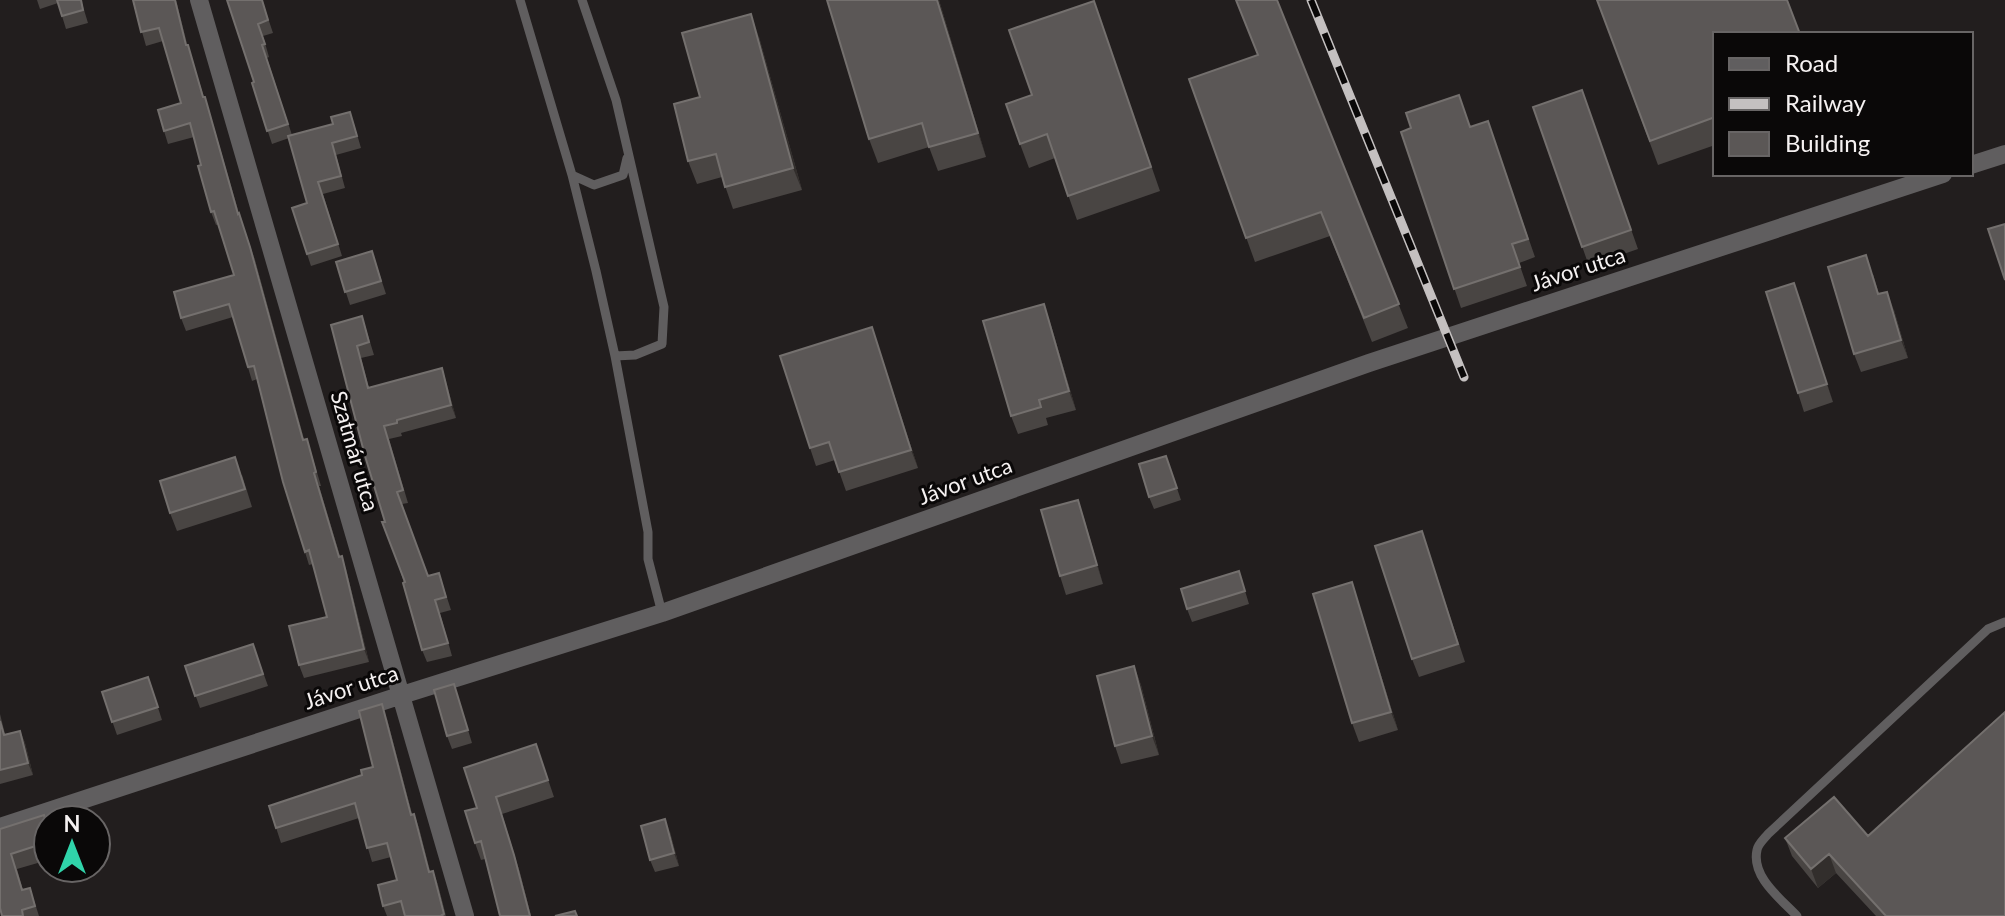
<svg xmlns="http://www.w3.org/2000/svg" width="2005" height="916" font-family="Lato,sans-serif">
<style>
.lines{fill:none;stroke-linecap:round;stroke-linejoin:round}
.lane{stroke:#605e5f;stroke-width:9}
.street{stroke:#605e5f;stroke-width:18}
.rail-casing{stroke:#c4c0c0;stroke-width:9}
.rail{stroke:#0a0808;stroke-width:6;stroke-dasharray:18;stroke-linecap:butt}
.wall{fill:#494543}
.shaded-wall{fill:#322e2c}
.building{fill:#5b5756;stroke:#74706e;stroke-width:2}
.labels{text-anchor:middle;stroke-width:6;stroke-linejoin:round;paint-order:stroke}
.street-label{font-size:22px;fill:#f5f1f1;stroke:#0a0808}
</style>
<rect width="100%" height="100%" fill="#221e1e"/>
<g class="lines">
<!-- lane -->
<path class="lane" d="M520,0L572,175L596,271L615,356L648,532V559L662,613
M582,0L616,100L664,307L662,344L635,355L615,356
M572,175L594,185L623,175L627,158
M1797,916C1781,899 1751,877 1757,850C1758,844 1764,839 1768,834L1988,629L2005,622"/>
<!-- street -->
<path class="street" d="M199,0L465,916
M1971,165L2005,154
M0,827L402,695L662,613L1369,363L1943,174"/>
<!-- rail casing -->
<g class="rail-casing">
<path id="rail" d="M1311,0L1464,377"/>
</g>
<!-- rail -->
<use href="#rail" class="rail"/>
</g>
<!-- wall -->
<path class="wall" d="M37,0H81L88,23L66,29L58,3L40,9Z
M133,0H176L187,45L204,97H205L209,110L239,214L255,260L304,440L311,452L321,486H319L340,556L346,569L369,662L304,678L299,665L327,617L313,564L309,565L305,552L257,379L252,381L233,317L186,331L181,318L234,275L219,224L216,225L211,212L201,165L194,137L168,144L164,131L181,103L163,41L146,46Z
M227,0H262L273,33L263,36L269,57L267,58L292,135L354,124L361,148L336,155L345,188L323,194L342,256L311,266L307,254V203L289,138L272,144L252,83L254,82Z
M939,0L986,157L938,171L929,147L878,163L869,139Z
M1236,0H1277L1408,328L1372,342L1330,236L1255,262L1189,79L1258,55Z
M1597,0L1715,34V145L1658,165Z
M1094,1L1160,191L1077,220L1055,158L1029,168L1020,144L1032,95Z
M759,37L802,190L733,209L722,177L697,184L688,161Z
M1582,90L1638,249L1589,266L1533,107Z
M1488,121L1535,257L1519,263L1527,286L1461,308L1401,132L1411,128L1471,127Z
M372,251L386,294L350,305L336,262Z
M1873,274L1879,294L1894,310L1908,358L1861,372L1854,354Z
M1794,283L1833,402L1804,412L1798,393Z
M1044,304L1050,322L1076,410L1046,418L1048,425L1018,434L1011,416Z
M362,316L374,355L361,358L369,388L442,368L456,418L401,433L402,436L389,439L408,503L402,504L428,576L439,573L451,610L440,613L452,656L427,662L422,650L404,583L385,522L331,325Z
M872,327L918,468L846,491L835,460L816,466L810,448Z
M1166,456L1181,500L1154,509L1149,497Z
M242,475L252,507L177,531L170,513Z
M1078,500L1084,518L1103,584L1066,595L1060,576Z
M1422,531L1465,662L1419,677L1412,659Z
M1239,571L1249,604L1192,622L1187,609Z
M1352,582L1398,730L1359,742L1352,723Z
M253,644L268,686L200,708L185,666Z
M1134,666L1141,685L1159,755L1121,764L1115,746Z
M148,677L162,720L117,735L102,692Z
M454,684L472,743L452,749L447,736Z
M0,714L5,734L20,731L25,743L33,775L0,784Z
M387,719L412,814H414L419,828L430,872L433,871L438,885L446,916H387L383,906L397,880L391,857L372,862L359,818L281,843L269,806L362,775L373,767Z
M536,744L554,797L502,814L520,873L531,916H500L485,859L481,860L475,843L477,808Z
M48,828V860L17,869L23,890L30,888L39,916H2L0,829Z
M670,832L679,866L655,872L650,860Z
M1868,836L2005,916H1876L1836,873L1818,888L1792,856L1785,838Z"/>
<!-- shaded-wall -->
<path class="shaded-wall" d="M175,0H176L191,58L186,45Z
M937,0H939L986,157L978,133Z
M751,14L759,37L802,190L793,168Z
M205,97L209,110L243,227L238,214Z
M239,213L255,260L308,453L303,440Z
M1794,283L1801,301L1833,402L1827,384Z
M1887,292L1894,310L1908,358L1901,340Z
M1044,304L1050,322L1076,410L1069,391Z
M872,327L878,345L918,468L911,450Z
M442,368L446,381L456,418L451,405Z
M314,473L319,486L344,570L339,557Z
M1078,500L1084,518L1103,584L1097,565Z
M342,556L346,569L369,662L364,649Z
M1352,582L1358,601L1398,730L1391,712Z
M1134,666L1141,685L1159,755L1152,736Z
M382,704L387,719L416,829L411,815Z
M20,731L25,743L33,775L28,763Z
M496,797L520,873L531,916H530Z
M414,814L419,828L434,886L429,872Z
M665,819L670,832L679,866L674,853Z
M1829,854L1836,873L1818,888L1811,869Z
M433,871L438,885L446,916L444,914Z"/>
<!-- building -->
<path class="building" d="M57,0H81L83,10L62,16Z
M133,0H175L186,45H188L203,97H205L238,214L239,213L250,247L303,440L307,439L316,472L314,473L339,557L342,556L364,649L299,665L289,626L327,617L309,550L305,552L283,482L254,366L248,367L229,304L181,318L174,292L234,275L214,211L211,212L198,166L201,165L190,123L164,131L158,110L181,103L159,28L141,32Z
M227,0H262L268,20L258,24L265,44L262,45L288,124L267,131L252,83L254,82Z
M827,0H937L978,133L929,147L922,123L869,139Z
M1236,0H1277L1399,304L1364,318L1321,212L1246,238L1189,79L1258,55Z
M1597,0H1787L1800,34H1715V117L1650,141Z
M1094,1L1151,167L1068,196L1047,134L1020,144L1006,104L1032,95L1009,30Z
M751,14L793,168L725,187L716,154L688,161L674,104L700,97L682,33Z
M1582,90L1631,230L1582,247L1533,107Z
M1459,95L1470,127L1488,121L1528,239L1512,244L1520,267L1454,289L1401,132L1411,128L1406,113Z
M350,112L357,136L332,143L341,176L318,182L338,244L307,254L292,208L307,203L288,136L333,124L331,117Z
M2005,224V280L1988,229Z
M372,251L381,281L345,292L336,262Z
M1866,255L1878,294L1887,292L1901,340L1854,354L1828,267Z
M1794,283L1827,384L1798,393L1766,292Z
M1044,304L1069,391L1039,400L1041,407L1011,416L983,321Z
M362,316L369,342L357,346L368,388L442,368L451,405L397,420V423L384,426L403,490L397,492L428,576L439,573L446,597L435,600L448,643L422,650L403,583L405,582L382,522H385L365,456L331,325Z
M872,327L911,450L839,472L829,442L810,448L780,356Z
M1166,456L1177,488L1149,497L1139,464Z
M235,457L245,489L170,513L160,481Z
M1078,500L1097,565L1060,576L1041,510Z
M1422,531L1458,644L1412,659L1375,546Z
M1239,571L1245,591L1187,609L1181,589Z
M1352,582L1391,712L1352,723L1313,594Z
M253,644L263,674L195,696L185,666Z
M1134,666L1152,736L1115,746L1097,676Z
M148,677L158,707L112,722L102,692Z
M454,684L468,730L447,736L434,690Z
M382,704L411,815L414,814L429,872L433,871L444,914L442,915L443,916H405L401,901L383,906L378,885L397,880L387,843L367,848L355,803L276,828L269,806L362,775L361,770L373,767L359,711Z
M2005,712V916H1886L1829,854L1811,869L1785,838L1834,797L1868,836Z
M0,721L4,735L20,731L28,763L0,770Z
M536,744L548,780L496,797L514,855L530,916H500L481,841L475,843L465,811L477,808L464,768Z
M44,815L48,829V842L11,854L22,890L30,888L35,906L22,910L23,916H2L0,908V829Z
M665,819L674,853L650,860L641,826Z
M575,911L577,916H555Z"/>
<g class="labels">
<!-- street labels -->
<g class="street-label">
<text transform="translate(1578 269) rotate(-18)" y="8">Jávor utca</text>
<text transform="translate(355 451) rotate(74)" y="8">Szatmár utca</text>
<text transform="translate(965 481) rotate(-20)" y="8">Jávor utca</text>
<text transform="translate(351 687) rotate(-18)" y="8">Jávor utca</text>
</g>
</g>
<!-- legend -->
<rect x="1713" y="32" width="260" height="144" fill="#0a0808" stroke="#686565" stroke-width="2"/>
<rect x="1729" y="58" width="40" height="12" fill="#605e5f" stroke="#686565" stroke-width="2"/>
<text x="1785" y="72" font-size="24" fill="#f5f1f1">Road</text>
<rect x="1729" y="98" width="40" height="12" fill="#c4c0c0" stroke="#686565" stroke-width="2"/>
<text x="1785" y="112" font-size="24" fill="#f5f1f1">Railway</text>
<rect x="1729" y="132" width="40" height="24" fill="#5b5756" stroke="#686565" stroke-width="2"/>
<text x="1785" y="152" font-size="24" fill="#f5f1f1">Building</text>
<!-- north arrow -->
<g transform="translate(72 844)"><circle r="38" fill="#0a0808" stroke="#686565" stroke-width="2"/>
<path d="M0-6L14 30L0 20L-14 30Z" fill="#30d4aa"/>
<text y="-12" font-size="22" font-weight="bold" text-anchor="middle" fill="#f5f1f1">N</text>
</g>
</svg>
